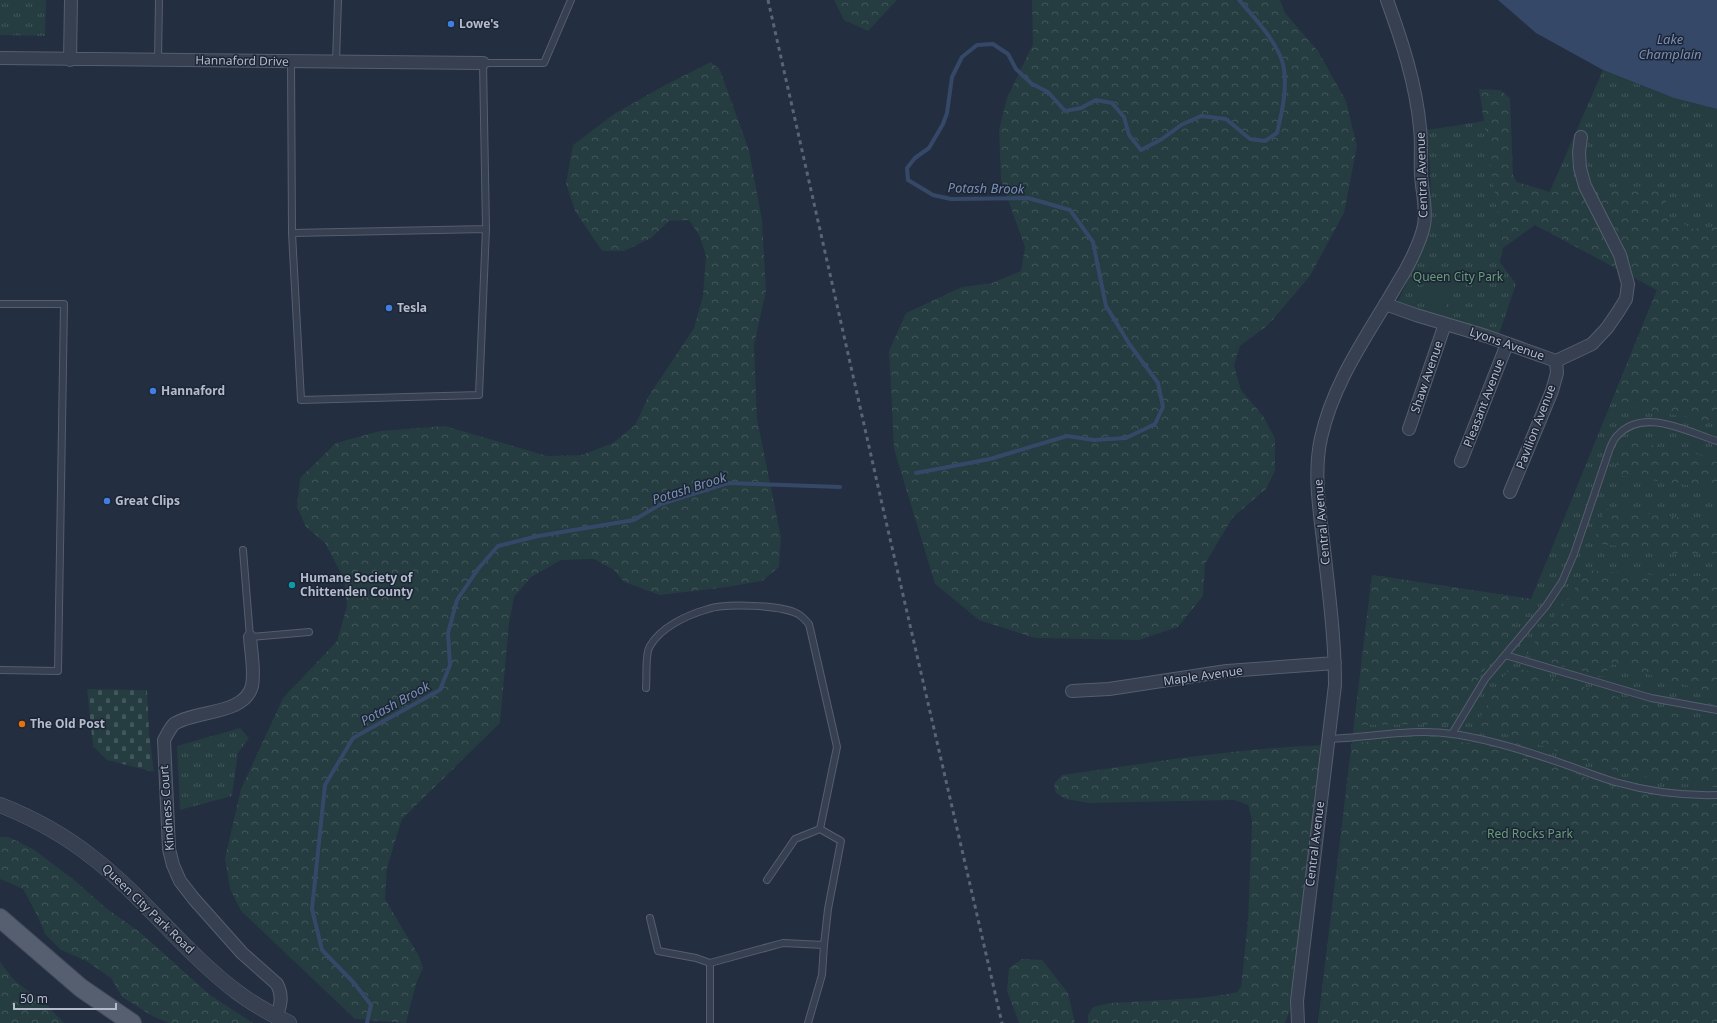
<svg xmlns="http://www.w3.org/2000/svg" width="1717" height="1023" font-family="'Noto Sans',sans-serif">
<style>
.grass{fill:url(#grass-tufts)}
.forest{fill:url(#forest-crowns)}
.cemetery{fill:url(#cemetery-stones)}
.pitch{fill:#253c41}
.water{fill:#364868}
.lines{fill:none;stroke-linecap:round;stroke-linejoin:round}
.stream{stroke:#364868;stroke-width:4}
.service-casing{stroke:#555e6e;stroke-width:8}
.minor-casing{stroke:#555e6e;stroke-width:14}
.tertiary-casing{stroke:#555e6e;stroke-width:16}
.primary-casing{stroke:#414959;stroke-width:20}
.service{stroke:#374050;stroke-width:6}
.minor{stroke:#374050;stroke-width:12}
.tertiary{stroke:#374050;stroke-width:15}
.primary{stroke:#555f70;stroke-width:18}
.rail{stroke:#596477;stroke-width:3;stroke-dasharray:4 4;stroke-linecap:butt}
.shop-dot{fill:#3f7fe0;stroke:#1c2535;stroke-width:1.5}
.culture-dot{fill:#0f9aa8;stroke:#1c2535;stroke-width:1.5}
.food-dot{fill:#e8710a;stroke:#1c2535;stroke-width:1.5}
.labels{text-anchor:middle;stroke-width:3;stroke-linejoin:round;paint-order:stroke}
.poi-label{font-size:12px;font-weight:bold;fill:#b4bbcb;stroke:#1c2535;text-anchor:start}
.street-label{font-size:12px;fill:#b4bbcb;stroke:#1c2535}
.park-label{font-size:12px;fill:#699d78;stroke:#1c2535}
.water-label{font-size:13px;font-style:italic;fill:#7a8fb4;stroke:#1c2535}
</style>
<defs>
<pattern id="grass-tufts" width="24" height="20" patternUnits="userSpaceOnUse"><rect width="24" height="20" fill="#253c41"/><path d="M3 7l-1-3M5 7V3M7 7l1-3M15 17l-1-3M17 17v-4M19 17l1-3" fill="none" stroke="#42565b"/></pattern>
<pattern id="forest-crowns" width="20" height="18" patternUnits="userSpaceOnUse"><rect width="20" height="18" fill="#253c41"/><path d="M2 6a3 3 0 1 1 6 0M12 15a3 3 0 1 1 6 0" fill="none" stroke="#42565b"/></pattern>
<pattern id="cemetery-stones" width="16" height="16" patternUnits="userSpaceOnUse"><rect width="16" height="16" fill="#253c41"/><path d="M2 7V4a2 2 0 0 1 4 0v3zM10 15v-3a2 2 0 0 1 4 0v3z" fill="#42565b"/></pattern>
</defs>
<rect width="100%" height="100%" fill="#232e40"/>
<!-- grass -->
<path class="grass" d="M0,0H46L45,36L0,35Z
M1603,70L1674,98L1717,109V1023H1318L1372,575L1531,599L1657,290L1535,225Z
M1484,121L1503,248L1500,262L1516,284L1498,337L1396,305C1410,276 1424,248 1429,216C1433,188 1429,159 1427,130Z
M240,728L249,738L238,753L232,796L180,810L177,746Z"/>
<!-- forest -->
<path class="forest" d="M834,0H897L868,31L844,20Z
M1032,0H1280L1285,13L1318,51L1346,101L1357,146L1344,213L1310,276L1268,325L1240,346L1234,365L1241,390L1263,416L1275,438V471L1266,489L1233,517L1205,564L1203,596L1178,627L1139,640L1035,638L979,620L935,584L894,449L889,351L906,313L962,287L992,283L1021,271L1025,247L1001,180L999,130L1007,98L1033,44Z
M711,62L720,70L749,150L762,220L766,291L754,345L757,419L781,537L779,567L762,581L727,587L660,595L624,582L614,570L594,559L561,560L531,577L514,597L509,623L500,723L402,819L387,868L385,899L419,956L423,968L416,984L406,1023L355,1019L241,911L230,889L225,858L241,789L283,698L337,641L347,606L344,579L325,543L306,527L297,507L300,478L336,443L380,431L445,426L547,456L582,455L613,443L635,425L648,397L694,328L703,295L706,256L699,235L689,220L669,221L651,238L624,251H602L575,211L566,183L573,145L614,114L665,85Z
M1479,89L1500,90L1510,98L1513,175L1517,182L1550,192L1647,186L1664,192L1670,218L1694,229L1717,226V423L1611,403L1657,290L1535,225L1503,248Z
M1627,439L1678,451L1717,458V489L1614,475L1620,452Z
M1605,509L1714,521L1717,519V554L1673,553L1593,543Z
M1584,570L1669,576H1717V694L1612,664L1603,677L1525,655L1573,592Z
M1372,575L1531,599L1481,675L1451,724L1354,725Z
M1510,666L1705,722L1717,723V787H1703L1622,773L1476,724Z
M1433,737L1483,746L1542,762L1613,787L1659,797L1717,801V1023H1318L1352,743Z
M1324,745L1293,1002L1285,1023H1088V1015L1093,1007L1110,1003L1200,998L1228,994L1237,992L1241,987L1248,920L1252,821L1248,805L1234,800L1089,803L1065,799L1056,793L1054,784L1062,775C1149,763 1236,748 1324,745Z
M0,837H9L33,849L73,879L106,908L141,933L210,995L253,1023H169L154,1017L122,997L111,978L86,961L61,950L45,934L37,915L23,889L0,879Z
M1022,959L1042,960L1068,993L1075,1023H1019L1007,991L1009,968Z
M0,962L14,980L47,1005L64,1023H0Z"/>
<!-- cemetery -->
<path class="cemetery" d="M87,689L147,690L149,732L154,772L107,760L93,746Z"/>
<!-- pitch -->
<path class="pitch" d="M1429,268L1456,276L1445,310L1418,302Z"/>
<!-- water -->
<path class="water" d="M1498,0H1717V109L1674,98L1603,70L1536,33Z"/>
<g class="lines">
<!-- stream -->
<path class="stream" d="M916,473L990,459L1067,436L1094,440L1126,438L1155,424L1163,407L1158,383L1130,345L1106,306L1093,242L1070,210L1028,198L951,199L933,195L908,180L907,168L915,158L929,148L943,124L947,113L952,77L962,57L977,45L993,44L1008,54L1016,69L1032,84L1048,92L1065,111L1081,108L1096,100L1112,103L1124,117L1129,135L1141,150L1162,139L1181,125L1201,116L1226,119L1250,139L1265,141L1277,133C1282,112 1287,91 1284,69C1281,46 1254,17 1239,0
M367,1023L371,1005L354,983L322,950L312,909L325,785L353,738L440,690L450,665L448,633L457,600L478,569L498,546L538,536L634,520L661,504L728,483L840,487"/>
<!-- service casing -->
<g class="service-casing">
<path id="service" d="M158,60L159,0
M291,62L292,233L486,229L483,63H544L571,0
M336,62L338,0
M292,233L301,400L479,395L486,229
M0,304H64L58,671L0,670
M243,550L250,637L309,632
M1505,655L1651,698L1717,710
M646,688C647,678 645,653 650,646C661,627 687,615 708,609C726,603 782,605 798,614C802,616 806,621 809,624L837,747L820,829L841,841L828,909L824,945L822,975L808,1023
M1452,734L1485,679L1546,606L1562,582L1574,554L1610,448C1612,444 1614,438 1618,435C1644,407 1688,432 1717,441
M1328,739C1369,738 1411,728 1452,734C1484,738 1516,748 1546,758C1569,765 1592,775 1615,782C1647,791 1683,796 1717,795
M767,880L795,839L820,829
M650,918L658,951L696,958L710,963
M710,1023V963L783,943L824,945"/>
</g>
<!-- minor casing -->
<g class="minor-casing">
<path id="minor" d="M0,58L483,63
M70,60L71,0
M1385,304L1416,315L1486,336L1556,361L1592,344L1607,328L1618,312L1626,299L1628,284L1620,255L1585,186L1580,168L1579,152L1581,137
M1409,429L1445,324
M1461,461L1507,344
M1510,492L1552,391L1557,373L1556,361
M250,637C251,652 255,671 252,686C245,715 195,710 174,724C170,728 167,735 164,740L169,849L173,865L180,881L194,899L242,953L277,984C283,996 281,1005 276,1017
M1072,691L1109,689L1227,671L1335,663
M1298,1023L1297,1001L1335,685C1335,639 1329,594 1324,549C1320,513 1313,474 1321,438C1334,379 1370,332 1399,281C1408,267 1421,241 1424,225C1427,209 1422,192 1421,175C1420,160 1422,144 1420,128C1416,84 1402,41 1387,0"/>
</g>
<!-- tertiary casing -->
<g class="tertiary-casing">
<path id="tertiary" d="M0,805C33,818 64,835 92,857C144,897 184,952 237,992C253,1004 271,1014 289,1023"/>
</g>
<!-- primary casing -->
<g class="primary-casing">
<path id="primary" d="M0,918L81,988L132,1023"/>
</g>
<!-- service -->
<use href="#service" class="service"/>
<!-- minor -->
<use href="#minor" class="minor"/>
<!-- tertiary -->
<use href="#tertiary" class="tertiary"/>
<!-- primary -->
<use href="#primary" class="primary"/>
<!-- rail -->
<path class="rail" d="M768,0L882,504L1002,1023"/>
</g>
<!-- markers -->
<g class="shop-dot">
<circle cx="451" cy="24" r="4"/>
<circle cx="389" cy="308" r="4"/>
<circle cx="153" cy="391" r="4"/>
<circle cx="107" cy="501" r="4"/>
</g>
<circle class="culture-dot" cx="292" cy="585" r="4"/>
<circle class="food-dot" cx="22" cy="724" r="4"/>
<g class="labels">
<!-- poi labels -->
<g class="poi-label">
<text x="459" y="28">Lowe's</text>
<text x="397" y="312">Tesla</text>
<text x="161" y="395">Hannaford</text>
<text x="115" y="505">Great Clips</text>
<text x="300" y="582">Humane Society of<tspan x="300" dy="14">Chittenden County</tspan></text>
<text x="30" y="728">The Old Post</text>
</g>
<!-- street labels -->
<g class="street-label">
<text transform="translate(242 61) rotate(1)" y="4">Hannaford Drive</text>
<text transform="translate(1422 175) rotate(-92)" y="4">Central Avenue</text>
<text transform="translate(1507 344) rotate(19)" y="4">Lyons Avenue</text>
<text transform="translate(1427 377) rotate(-71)" y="4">Shaw Avenue</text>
<text transform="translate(1484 403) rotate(-69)" y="4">Pleasant Avenue</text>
<text transform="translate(1536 427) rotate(-69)" y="4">Pavilion Avenue</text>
<text transform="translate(1322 522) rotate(-95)" y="4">Central Avenue</text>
<text transform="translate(1203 676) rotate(-8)" y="4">Maple Avenue</text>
<text transform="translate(167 808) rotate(-94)" y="4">Kindness Court</text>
<text transform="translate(1315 844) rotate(-83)" y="4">Central Avenue</text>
<text transform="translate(148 909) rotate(44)" y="4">Queen City Park Road</text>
</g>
<!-- park labels -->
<g class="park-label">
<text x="1458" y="281">Queen City Park</text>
<text x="1530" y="838">Red Rocks Park</text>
</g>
<!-- water labels -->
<g class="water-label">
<text x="1670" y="44">Lake<tspan x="1670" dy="15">Champlain</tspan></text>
<text transform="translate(986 188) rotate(1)" y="5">Potash Brook</text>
<text transform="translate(689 488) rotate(-18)" y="5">Potash Brook</text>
<text transform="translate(395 703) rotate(-29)" y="5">Potash Brook</text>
</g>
</g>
<!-- scale -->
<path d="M14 1003v6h102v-6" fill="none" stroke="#b4bbcb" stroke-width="2"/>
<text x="20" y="1003" font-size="12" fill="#b4bbcb" stroke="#1c2535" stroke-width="3" paint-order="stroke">50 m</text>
</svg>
